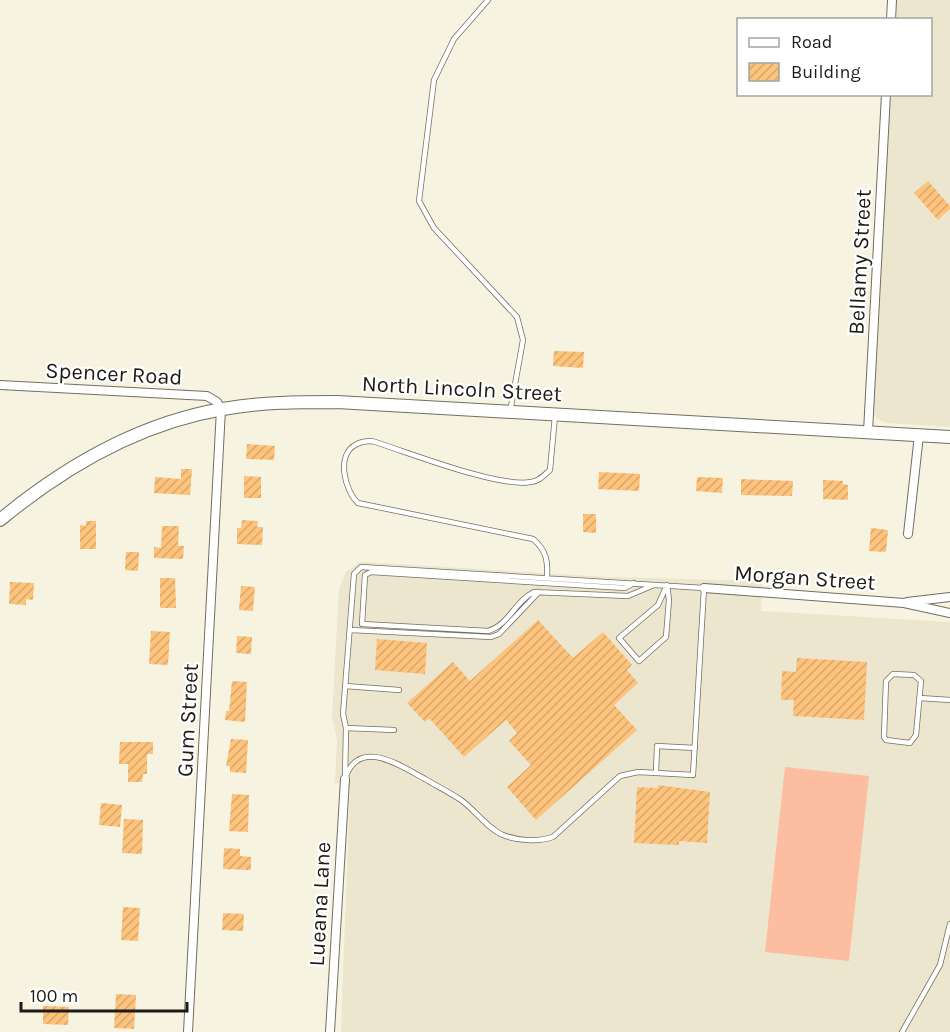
<svg xmlns="http://www.w3.org/2000/svg" width="950" height="1032" font-family="Karla,sans-serif">
<style>
.built{fill:#ece6ce}
.grass{fill:#fcbda0}
.building{fill:url(#building-hatch)}
.lines{fill:none;stroke-linecap:round;stroke-linejoin:round}
.lane-casing{stroke:#726f60;stroke-width:6}
.street-casing{stroke:#726f60;stroke-width:10}
.secondary-casing{stroke:#726f60;stroke-width:14}
.lane{stroke:#fff;stroke-width:4.5}
.street{stroke:#fff;stroke-width:8}
.secondary{stroke:#fff;stroke-width:12}
.labels{text-anchor:middle;stroke-width:4.5;stroke-linejoin:round;paint-order:stroke}
.street-label{font-size:22px;fill:#1d1b15;stroke:#fff}
</style>
<defs>
<pattern id="building-hatch" width="6" height="6" patternUnits="userSpaceOnUse" patternTransform="scale(1.5)"><rect width="6" height="6" fill="#fdc37c"/><path d="M-1 1l2-2M0 6l6-6M5 7l2-2" fill="none" stroke="#d8a76a"/></pattern>
</defs>
<rect width="100%" height="100%" fill="#f6f3e1"/>
<!-- built -->
<path class="built" d="M892,0H950V427L887,423L877,419L871,411L887,95L930,94V20L891,19Z
M361,562L608,577L762,581L761,611L950,622V1032H341L350,784L335,783L337,740L332,717L339,588L346,572Z"/>
<!-- grass -->
<path class="grass" d="M785,767L869,776L849,961L765,952Z"/>
<!-- building -->
<path class="building" d="M928,181L950,206V209L938,220L914,193Z
M554,351L584,352L583,368L553,366Z
M247,444L275,446L274,460L246,459Z
M181,469H192L190,495L154,493L155,477L181,479Z
M599,472L640,474L639,491L598,489Z
M244,476L261,477V498H244Z
M697,477L723,478L722,493L696,491Z
M741,479L793,481L792,496L741,495Z
M823,480L843,481V484L848,485V500L823,499Z
M583,514H596V533L583,532Z
M242,520L258,521L257,527H263L262,545L237,544V528H241Z
M86,521H96V549H80V525L86,526Z
M162,526H179L178,546H184L183,559L154,558V547L161,548Z
M871,528L888,530L886,552L869,551Z
M126,552H139L138,571L125,570Z
M160,578H175L176,608H160Z
M10,582L34,583L33,600L26,599V605L9,604Z
M241,586L255,587L253,611L239,610Z
M538,620L573,658L603,632L632,665L627,670L638,683L614,705L637,730L536,820L507,787L531,765L509,741L517,733L506,720L464,757L429,718L425,722L407,703L453,662L470,681Z
M151,631L170,632L168,665L149,664Z
M237,636L252,637L251,654L236,653Z
M377,639L427,643L425,674L375,670Z
M797,658L867,662L864,720L793,716L794,700H781L782,671L796,672Z
M232,681L247,682L245,722L225,720L226,711H229Z
M231,739L248,740L246,773L230,772V766H226Z
M120,742H153V754H147V774H143L142,782H128V764H119Z
M658,785L710,792L707,843L679,841V845L634,843L637,787L658,788Z
M232,794L249,795L248,832L229,831Z
M101,803L122,805L120,827L99,825Z
M124,819L143,820L142,854L122,853Z
M224,848L240,849V856L251,857V870L223,869Z
M123,907L140,908L138,941L121,940Z
M223,913L244,914L243,931L222,930Z
M116,994L136,995L134,1029L114,1028Z
M43,1006L69,1007L68,1025L43,1024Z"/>
<g class="lines">
<!-- lane casing -->
<g class="lane-casing">
<path id="lane" d="M488,0L454,39L434,80L419,201L434,228L517,317L523,340L510,412
M361,567L704,588L693,775L638,772L620,776L553,837C538,842 518,841 503,835C488,829 475,810 461,800C449,792 437,786 425,779C401,766 358,736 345,779L346,728L343,714L354,574Z
M547,577C548,560 546,550 533,539L358,503C345,491 335,454 357,444C361,442 367,441 372,441C408,452 498,488 531,482C540,481 544,475 550,470L555,416
M634,583L625,588L371,572L365,575L362,624L488,631C509,625 515,601 534,592L628,596L654,585
M667,585L669,600L666,637L639,661L619,638L658,605Z
M351,630L491,637L499,634L539,592
M893,674L914,675L921,681L916,735L910,743L886,740L884,737L886,681Z
M345,686L399,690
M920,698L950,700
M346,728L394,730
M656,773L657,746L695,748
M902,1032L940,965L950,924"/>
</g>
<!-- street casing -->
<g class="street-casing">
<path id="street" d="M891,20L892,0
M0,385L207,396L217,402L221,409L188,1032
M868,432L886,94
M908,534L919,435
M704,588L904,603L950,613
M907,602L950,597
M330,1032L345,779"/>
</g>
<!-- secondary casing -->
<g class="secondary-casing">
<path id="secondary" d="M0,520C64,467 140,423 223,409C261,402 299,402 337,402L950,437"/>
</g>
<!-- lane -->
<use href="#lane" class="lane"/>
<!-- street -->
<use href="#street" class="street"/>
<!-- secondary -->
<use href="#secondary" class="secondary"/>
</g>
<g class="labels">
<!-- street labels -->
<g class="street-label">
<text transform="translate(859 262) rotate(-87)" y="8">Bellamy Street</text>
<text transform="translate(114 373) rotate(3)" y="8">Spencer Road</text>
<text transform="translate(462 388) rotate(3)" y="8">North Lincoln Street</text>
<text transform="translate(805 577) rotate(4)" y="8">Morgan Street</text>
<text transform="translate(187 720) rotate(-87)" y="8">Gum Street</text>
<text transform="translate(319 904) rotate(-87)" y="8">Lueana Lane</text>
</g>
</g>
<!-- legend -->
<rect x="737" y="18" width="195" height="78" fill="#ffffff" stroke="#a5a4a1" stroke-width="1.5"/>
<rect x="749" y="38" width="30" height="9" fill="#ffffff" stroke="#a5a4a1" stroke-width="1.5"/>
<text x="791" y="48" font-size="18" fill="#1d1b15">Road</text>
<rect x="749" y="63" width="30" height="18" fill="url(#building-hatch)" stroke="#a5a4a1" stroke-width="1.5"/>
<text x="791" y="78" font-size="18" fill="#1d1b15">Building</text>
<!-- scale -->
<path d="M21 1002v9h166v-9" fill="none" stroke="#1d1b15" stroke-width="3"/>
<text x="30" y="1002" font-size="18" fill="#1d1b15" stroke="#ffffff" stroke-width="4.5" paint-order="stroke">100 m</text>
</svg>
